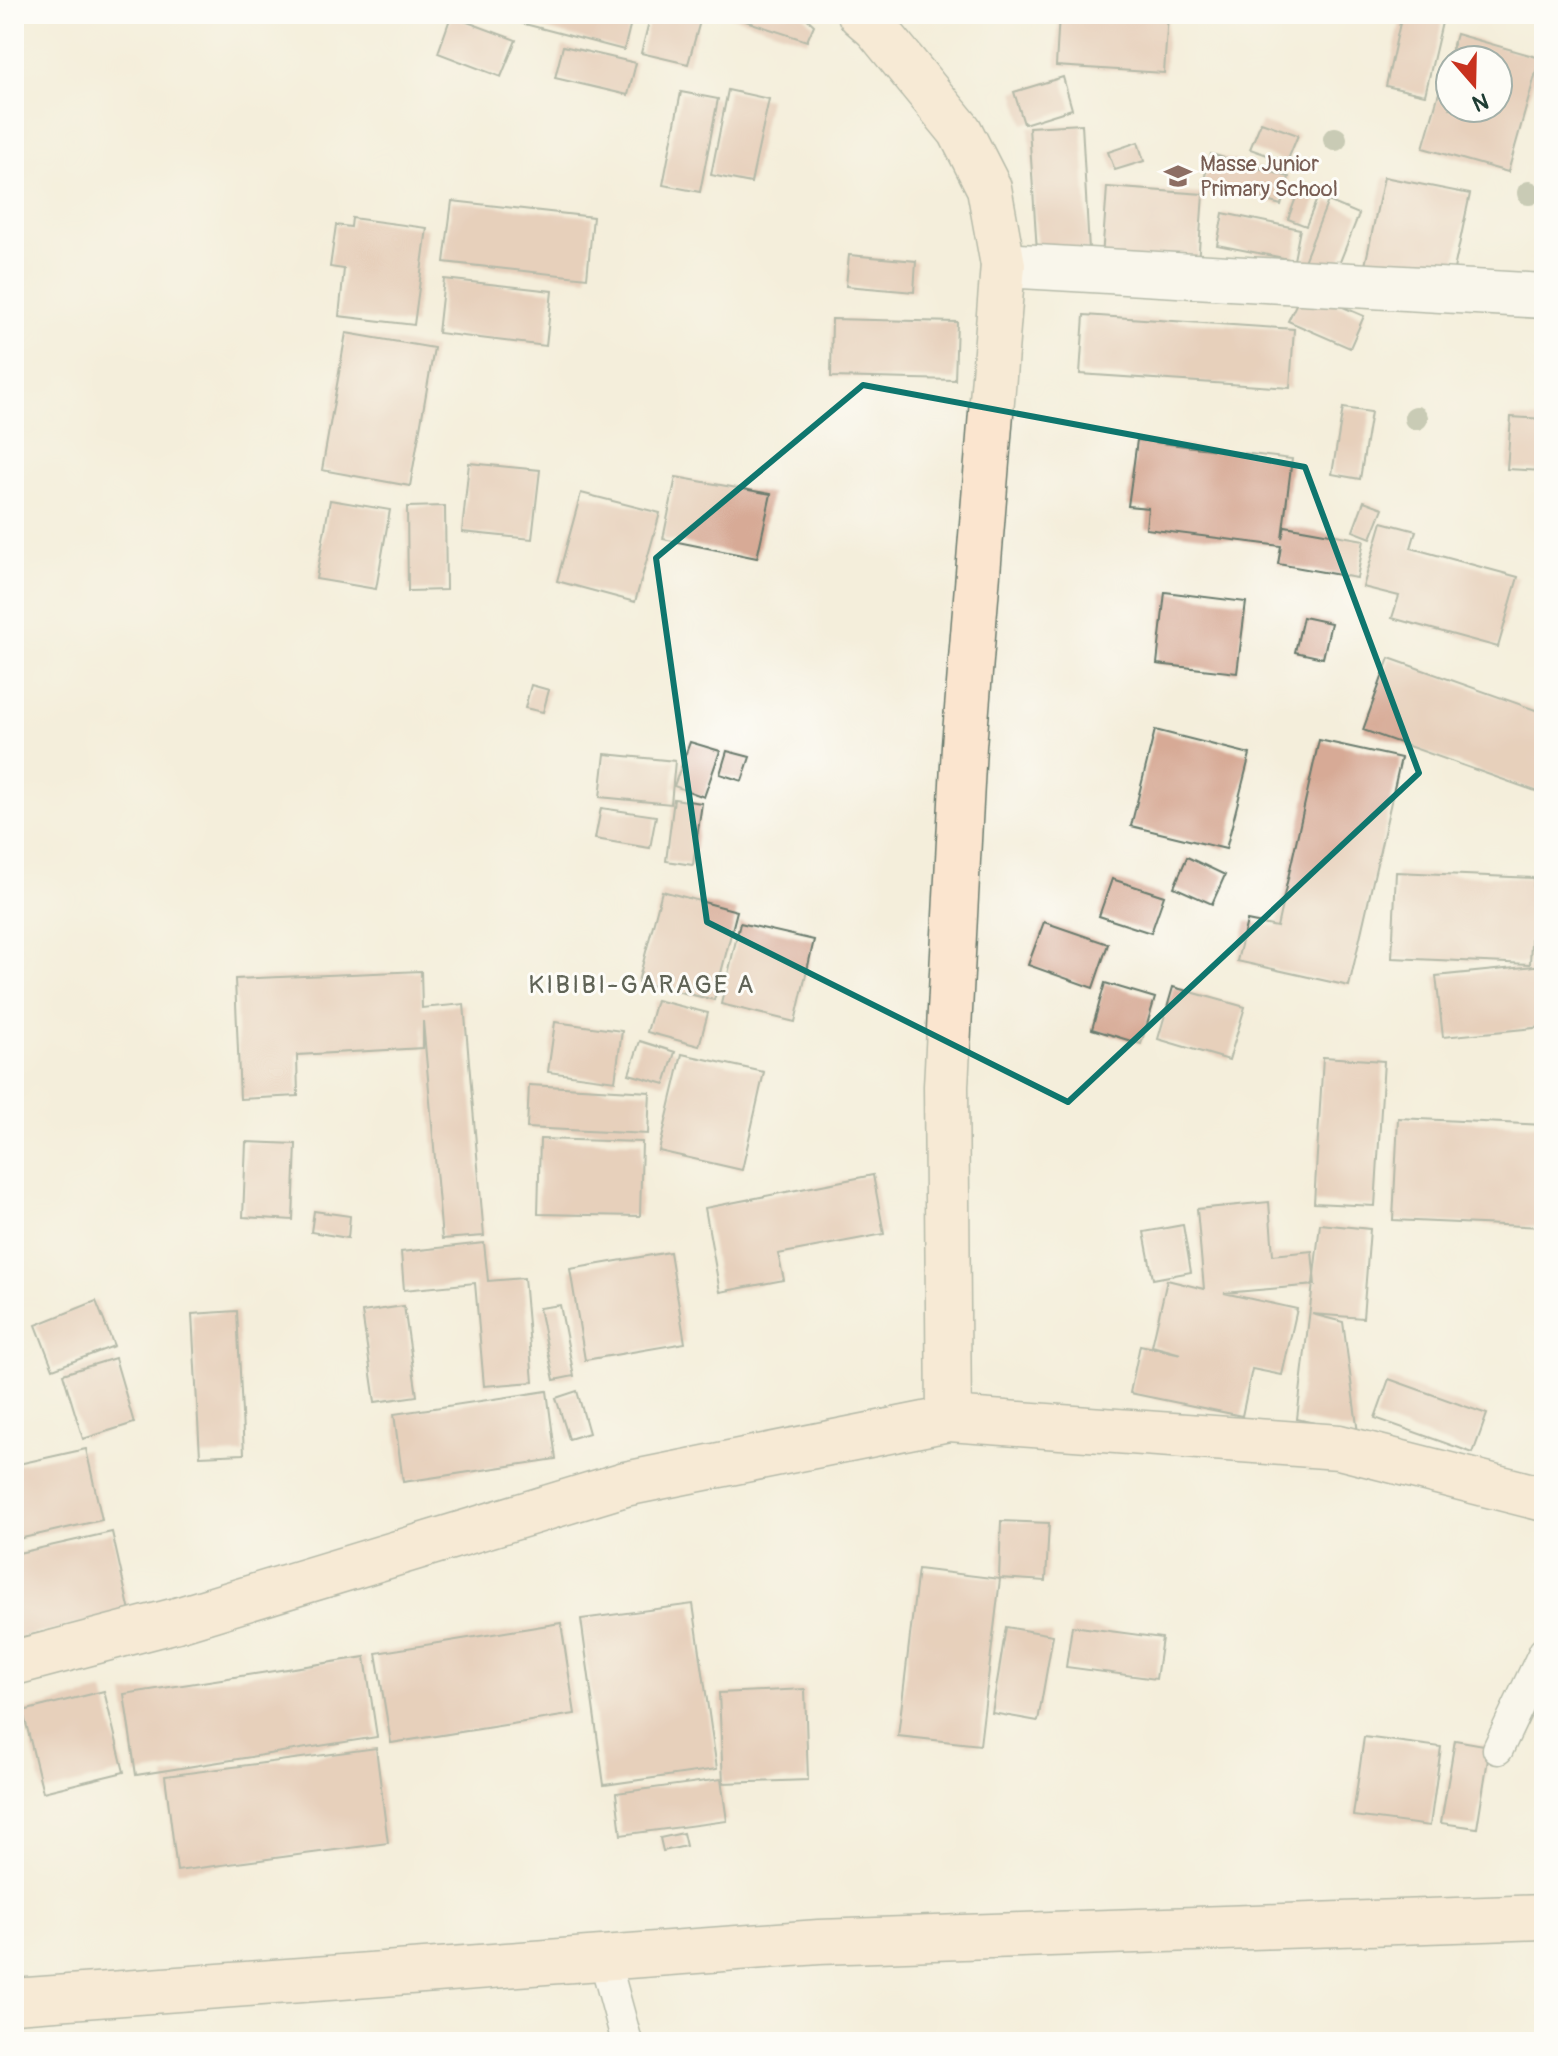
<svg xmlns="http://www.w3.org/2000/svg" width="1558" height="2056" font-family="Pangolin,sans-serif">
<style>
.building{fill:#d7aa96;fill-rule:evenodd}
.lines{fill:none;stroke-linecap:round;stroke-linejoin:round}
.lane-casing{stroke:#6a7b6e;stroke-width:33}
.street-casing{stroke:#6a7b6e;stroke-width:47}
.secondary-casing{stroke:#6a7b6e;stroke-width:47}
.lane{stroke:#fff;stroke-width:30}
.street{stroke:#fff;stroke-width:44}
.secondary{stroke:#fbe5cf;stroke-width:44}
.tree{fill:#94a087}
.marked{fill:none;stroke:#0f766e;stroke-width:6;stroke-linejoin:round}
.labels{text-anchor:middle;stroke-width:6;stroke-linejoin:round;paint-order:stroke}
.education-label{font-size:22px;fill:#785e54;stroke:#fdfcf7;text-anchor:start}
.quarter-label{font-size:26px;letter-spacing:2px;fill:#5f6356;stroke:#fdfcf7}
</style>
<rect width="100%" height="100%" fill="#fdfcf7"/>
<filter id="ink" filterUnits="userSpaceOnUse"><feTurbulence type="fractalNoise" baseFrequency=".0125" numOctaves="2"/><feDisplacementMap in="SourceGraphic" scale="16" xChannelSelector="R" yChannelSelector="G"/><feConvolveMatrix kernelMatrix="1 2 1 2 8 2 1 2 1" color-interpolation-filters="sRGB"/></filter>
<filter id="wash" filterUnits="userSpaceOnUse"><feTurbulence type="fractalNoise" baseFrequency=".006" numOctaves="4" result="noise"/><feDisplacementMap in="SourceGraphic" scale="32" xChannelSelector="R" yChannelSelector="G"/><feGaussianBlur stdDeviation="1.8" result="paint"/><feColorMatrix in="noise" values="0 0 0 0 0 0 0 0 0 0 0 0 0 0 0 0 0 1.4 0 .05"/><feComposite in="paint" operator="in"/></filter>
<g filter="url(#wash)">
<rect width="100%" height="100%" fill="#f4eedb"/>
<g id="blocks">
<!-- building -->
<path class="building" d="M523,14H633L624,50L521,23Z
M651,14H702L688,64L641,53Z
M724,14H802L814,25L807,41Z
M1059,14H1168L1164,73L1056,66Z
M1402,14H1444L1425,95L1386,86Z
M451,16L516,40L501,77L438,53Z
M1456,34L1540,58L1508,172L1423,148ZM1450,60H1498V108H1450Z
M563,46L636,63L628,95L555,78Z
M1063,77L1072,109L1024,124L1014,92Z
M728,90L769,99L751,183L711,175Z
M681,92L718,99L700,192L663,185Z
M1261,122L1298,135L1287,162L1250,149Z
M1082,124L1089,250L1037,252L1029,127Z
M1138,142L1144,161L1115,170L1108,152Z
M1211,154L1289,177L1281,205L1203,183Z
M1384,177L1470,194L1450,288L1364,270Z
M1107,187L1203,194L1198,264L1102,258Z
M1300,187L1319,194L1306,226L1288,219Z
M452,201L593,217L587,278L444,262Z
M1328,201L1359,214L1328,292L1297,279Z
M1223,213L1300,229L1294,260L1217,245Z
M352,218L427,228L414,325L339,316L344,269L330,267L336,225L351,227Z
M849,255L916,261L914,292L846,286Z
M444,279L552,291L546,346L438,333Z
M1303,290L1364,316L1350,348L1288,321Z
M1084,315L1294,329L1290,388L1080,374Z
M832,319L957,322L955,380L831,377Z
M346,333L434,348L410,486L322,470Z
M1343,408L1371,412L1360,479L1332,474Z
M1511,417L1544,419V471L1507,469Z
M1137,440L1292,459L1282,538L1285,526L1364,540L1357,578L1278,564L1281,546L1146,529L1148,508L1128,506Z
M469,463L540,470L532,539L462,532Z
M676,477L771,494L757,558L663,539Z
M581,493L660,513L635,602L557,581Z
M330,500L390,510L376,589L316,579Z
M1364,501L1383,508L1371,538L1353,531Z
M445,506L446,590L408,591L407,507Z
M1382,522L1416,531L1411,548L1518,577L1498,647L1392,618L1399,596L1363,587Z
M1165,592L1246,602L1237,673L1157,664Z
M1303,617L1331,623L1323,658L1295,652Z
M1389,658L1544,713V794L1363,730Z
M531,685L549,690L543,712L525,708Z
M1155,730L1250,754L1226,849L1131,826Z
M1319,740L1401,758L1349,986L1237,961L1247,921L1277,927Z
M690,742L720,751L704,797L674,786Z
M727,751L750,757L742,781L720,774Z
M605,754L675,761L671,804L600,797Z
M674,799L702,803L693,865L666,861Z
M601,808L656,816L650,848L595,839Z
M1187,857L1225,875L1212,904L1174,887Z
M1396,872L1534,878L1530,964L1392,958Z
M1112,879L1164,896L1151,933L1099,916Z
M662,891L737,911L714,1000L638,982Z
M1044,922L1108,944L1093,988L1028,965Z
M740,923L814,940L795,1022L721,1004Z
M1544,965V1027L1443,1037L1436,976Z
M421,971L422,1008L464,1004L484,1236L442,1239L423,1021V1048L297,1055L298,1096L240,1099L235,979Z
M1105,983L1155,998L1141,1044L1092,1029Z
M1173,987L1245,1007L1229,1060L1158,1039Z
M656,1000L708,1013L699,1046L647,1032Z
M555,1022L622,1031L615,1081L548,1072Z
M640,1041L675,1052L665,1084L629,1074Z
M682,1054L764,1072L742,1170L659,1151Z
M1323,1057L1384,1061L1375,1206L1314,1203Z
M529,1085L650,1092L648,1134L527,1128Z
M1398,1118L1544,1125V1227L1393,1220Z
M540,1139L642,1142L640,1216L538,1214Z
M246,1142L296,1144L293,1220L243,1217Z
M873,1175L884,1234L778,1254L784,1280L720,1292L705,1208Z
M1269,1202L1273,1255L1312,1251L1315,1285L1224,1293L1297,1309L1282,1375L1252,1369L1242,1416L1130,1393L1140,1345L1181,1354L1152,1346L1167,1280L1204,1289L1197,1209Z
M314,1211L350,1216L348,1238L311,1232Z
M1320,1224L1370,1229L1363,1318L1312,1314L1343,1322L1358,1433L1297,1419Z
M1183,1225L1191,1272L1153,1279L1144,1232Z
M484,1243L488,1281L524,1278L533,1382L484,1386L475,1283L404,1290L401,1252Z
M670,1252L685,1343L585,1360L570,1269Z
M96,1301L114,1346L53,1369L36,1325Z
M560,1305L574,1376L554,1380L539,1308Z
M404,1306L417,1396L375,1402L362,1312Z
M237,1311L244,1454L200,1456L192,1314Z
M115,1358L134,1423L83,1439L63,1374Z
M1389,1379L1487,1414L1473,1453L1375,1418Z
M547,1391L556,1459L403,1482L394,1414Z
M577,1391L589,1433L569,1439L556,1398Z
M86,1449L102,1520L14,1540V1465Z
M1001,1521L1049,1523L1046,1581L999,1578Z
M112,1532L130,1612L14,1639V1554Z
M918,1569L1000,1579L980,1745L898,1736Z
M693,1604L717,1769L604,1785L581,1619Z
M561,1623L575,1714L391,1743L376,1653Z
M1072,1626L1162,1638L1156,1679L1066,1667Z
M1006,1627L1053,1635L1038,1721L992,1713Z
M365,1657L377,1737L136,1775L124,1694Z
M805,1689L808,1780L723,1783L719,1693Z
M104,1691L124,1772L43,1792L23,1711Z
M1364,1737L1441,1747L1430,1826L1353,1816Z
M1455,1740L1490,1746L1477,1828L1441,1823Z
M376,1748L388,1843L177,1871L165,1776Z
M721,1779L727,1821L621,1835L616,1793Z
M683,1833L686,1846L663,1851L660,1838Z"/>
</g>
</g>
<g filter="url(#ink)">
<use href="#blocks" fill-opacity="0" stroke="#6a7b6e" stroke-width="2"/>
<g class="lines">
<!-- lane casing -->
<g class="lane-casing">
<path id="lane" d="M1498,1749L1544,1652
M604,1958L627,2042"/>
</g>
<!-- street casing -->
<g class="street-casing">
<path id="street" d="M1003,265L1544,296"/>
</g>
<!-- secondary casing -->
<g class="secondary-casing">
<path id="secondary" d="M860,14L876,28L960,131L989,188L1003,265L964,746L946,1086L949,1419L1339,1447L1544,1499
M14,1663L177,1620L625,1484L949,1419
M14,2001L819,1942L1544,1917"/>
</g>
<!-- lane -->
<use href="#lane" class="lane"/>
<!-- street -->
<use href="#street" class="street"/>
<!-- secondary -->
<use href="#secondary" class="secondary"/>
</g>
<!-- trees -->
<g class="tree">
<circle cx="1335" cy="139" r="12"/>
<circle cx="1529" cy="193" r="12"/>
<circle cx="1416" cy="418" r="12"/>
</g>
</g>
<!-- marked area -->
<path d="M0 0H1558V2056H0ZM863,385L1305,467L1419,773L1068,1102L707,922L656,558Z" fill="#f4eedb" fill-opacity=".55" fill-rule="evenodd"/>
<path class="marked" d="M863,385L1305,467L1419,773L1068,1102L707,922L656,558Z"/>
<!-- icons -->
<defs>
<g id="school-bare" transform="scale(2.16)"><path d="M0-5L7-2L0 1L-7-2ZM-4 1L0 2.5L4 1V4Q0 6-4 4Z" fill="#8d6e63" stroke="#fdfcf7" stroke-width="2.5" paint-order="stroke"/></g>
</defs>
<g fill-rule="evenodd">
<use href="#school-bare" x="1178" y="176"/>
</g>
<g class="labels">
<!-- education labels -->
<g class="education-label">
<text x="1200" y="171">Masse Junior<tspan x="1200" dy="25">Primary School</tspan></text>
</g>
<!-- quarter labels -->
<g class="quarter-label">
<text x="642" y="993">KIBIBI-GARAGE A</text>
</g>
</g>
<!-- margin -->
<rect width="1558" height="2056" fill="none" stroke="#fdfcf7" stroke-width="48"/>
<!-- north arrow -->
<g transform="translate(1474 84) rotate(160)"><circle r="38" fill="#fdfcf7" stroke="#a4b0a9" stroke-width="2"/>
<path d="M0-6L14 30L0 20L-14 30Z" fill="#c8321e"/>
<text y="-12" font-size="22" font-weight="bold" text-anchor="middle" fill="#1f3d34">N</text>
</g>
</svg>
